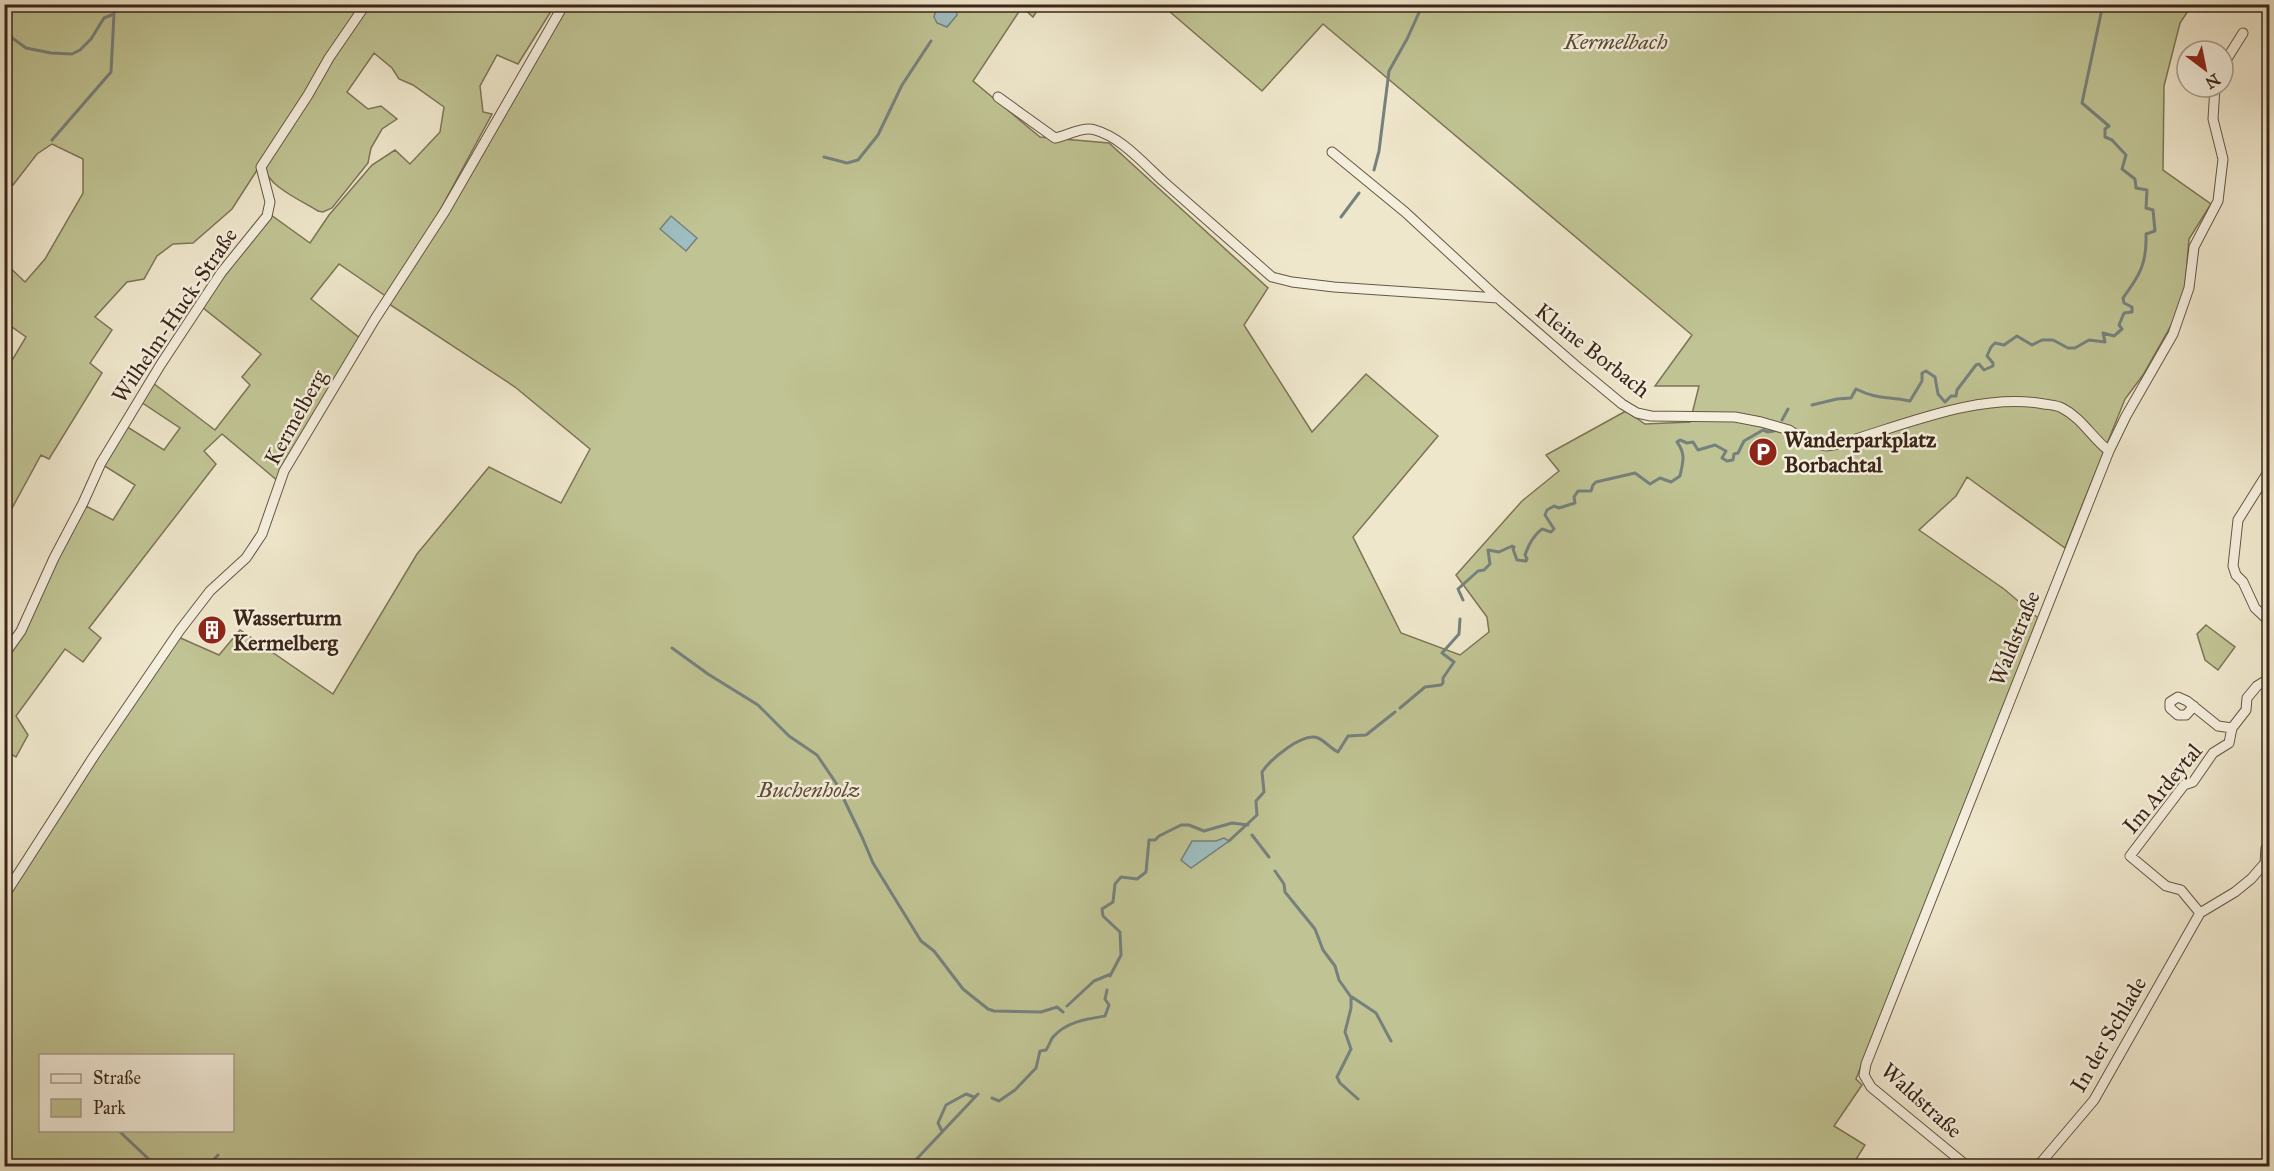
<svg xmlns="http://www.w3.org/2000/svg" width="2274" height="1171" font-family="'IM FELL Great Primer',serif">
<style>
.green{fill:#c0c393;stroke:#7d7456;stroke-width:1.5;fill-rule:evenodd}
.water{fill:#9ebec1;stroke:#76817d;stroke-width:1.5}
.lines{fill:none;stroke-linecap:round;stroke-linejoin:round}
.stream{stroke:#76817d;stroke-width:3}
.street-casing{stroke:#675645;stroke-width:11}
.street{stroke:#f5efde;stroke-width:9}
.labels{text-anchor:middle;stroke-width:5;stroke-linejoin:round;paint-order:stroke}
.park-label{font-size:22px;font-style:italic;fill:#5c4c37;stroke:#f5efde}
.street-label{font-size:22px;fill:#3a2518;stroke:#f5efde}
.poi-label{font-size:22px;font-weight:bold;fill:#3a2518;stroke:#f5efde;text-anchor:start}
</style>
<rect width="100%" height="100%" fill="#efe7cc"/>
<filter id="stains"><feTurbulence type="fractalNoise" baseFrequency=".00333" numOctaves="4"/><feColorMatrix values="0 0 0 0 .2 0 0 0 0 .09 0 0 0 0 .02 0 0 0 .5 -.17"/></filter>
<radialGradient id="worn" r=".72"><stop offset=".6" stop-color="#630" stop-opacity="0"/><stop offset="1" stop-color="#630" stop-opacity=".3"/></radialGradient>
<!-- green -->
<path class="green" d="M2103,4L2102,9L2109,7L2110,5H2192L2180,23L2164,86L2163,170L2211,204L2189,239L2185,288L2178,313L2143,375L2125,399L2065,548L1967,477L1956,496L1919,530L2004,589L2038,618L1856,1079L1862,1085L1834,1126L1865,1145L1852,1166H5V902L176,636L219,655L240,630L333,694L417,554L489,467L561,503L590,449L515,387L389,304L567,5H937L935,12L956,7L953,5H1041L1033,17L1022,7L973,81L1040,137L1109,143L1268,288L1244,325L1312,432L1366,374L1438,436L1353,537L1401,633L1460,655L1489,632L1487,617L1456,575L1522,501L1559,471L1546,455L1626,411L1645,424L1690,422L1699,386H1655L1692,335L1323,24L1262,91L1162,5ZM40,1056H232V1130H40Z
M4,5H363L232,209L193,243L173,244L157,256L144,279L127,282L95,317L112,330L90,363L102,373L49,459L41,455L5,521V372L26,337L5,322V266L6,264L25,282L45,259L83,193V159L52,144L37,154L13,185L5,180Z
M369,5H555L518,64L497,55L480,86L483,112L492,114L426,236L387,297L339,264L311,299L361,339L278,481L222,434L204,451L216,464L89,628L101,638L83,662L65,649L16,716L28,735L16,757L5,751V660L24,632L56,560L86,506L113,520L135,485L103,465L126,426L164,450L180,428L141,402L153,383L215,430L250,385L242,377L261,354L202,307L224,275L271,215L310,243L329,215L372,165L395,150L410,164L440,132L444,107L413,85L399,79L392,68L374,53L347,92L368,109L381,106L397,119L382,129L371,148L368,163L332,208L323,212L318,211C304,202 265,185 265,167L331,59Z
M2206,625L2235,647L2218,670L2205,660L2197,634Z"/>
<!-- water -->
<path class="water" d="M937,5H953L957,9V15L947,27L937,23L934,17Z
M671,216L697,238L686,251L660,229Z
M1224,838L1229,841L1191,868L1181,860L1192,841H1216Z"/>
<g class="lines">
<!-- stream -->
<path class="stream" d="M4,32L26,48L51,53L72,54L80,50L91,39L104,18L114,14L115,4
M52,140L111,72L114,14
M824,157L847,163L858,160L878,135L902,85L931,41
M1374,170L1379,151L1389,71L1407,39L1423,4
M1341,217L1359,193
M1812,405L1837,399L1851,398L1856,389C1878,400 1887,396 1910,401L1922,381V373L1926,371L1935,377L1938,394L1945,402L1951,396H1956L1957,390L1976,365L1979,364L1984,370L1993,366V363L1987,356L1991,347L1995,343L2004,345L2017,336L2032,345L2042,340H2053L2068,348H2075L2089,340L2105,342L2103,333L2114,336L2122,329L2119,325L2124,313L2132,312V307L2124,303L2123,298C2140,275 2147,263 2146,234L2155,231L2153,210L2146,208L2147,190L2136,188L2135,179L2122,169L2126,155L2112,140L2105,137V129L2109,126L2082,103L2103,4
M1782,420L1788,409
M1463,600L1458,589L1478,571L1484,570L1490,564L1488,550L1499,552L1512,546L1514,547L1513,549L1517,560L1526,561L1527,559L1525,555C1528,546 1534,535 1542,529L1551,532L1554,529L1545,515L1547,510L1554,506L1559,508L1575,503L1574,497L1578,491H1591L1593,485L1596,482L1635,473L1650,484L1660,478L1671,482L1680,476C1683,462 1686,454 1677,442L1680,440L1687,443L1693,442L1698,450L1715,445L1726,451L1722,458L1727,461L1733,460L1734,454L1738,453L1744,441L1763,430L1768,432L1774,431
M672,648L708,674L758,705L789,736L817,755L836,783L862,837L873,863L921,941L934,951L963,989L988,1009L994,1011L1041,1012L1057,1007L1063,1012
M1400,708L1425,687L1441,685L1443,683V678L1454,662L1442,653L1459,634L1460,619
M1252,835L1269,857
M1229,841L1257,815L1256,801L1264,792L1262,772C1270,760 1302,732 1318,738C1325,741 1330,748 1338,752L1348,736L1366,735L1395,712
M1275,871L1284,884L1285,892L1315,929L1323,950L1335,966L1339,980L1351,997V1008L1345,1032L1351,1049L1337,1077L1340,1083L1358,1099
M1110,976L1121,955L1120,932L1103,916L1102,909L1113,902L1115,884L1121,877L1137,879L1146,872L1149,840H1155L1159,836L1181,825H1189L1204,831L1232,823L1248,825
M1352,997L1376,1013L1391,1041
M1067,1006L1094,981L1111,974
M992,1098L999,1101L1015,1090L1036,1068L1040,1051L1046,1050C1049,1046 1050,1041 1053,1037C1066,1022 1086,1019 1105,1016L1109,1005L1105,999L1107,990
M118,1130L156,1166
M942,1131L938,1123L946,1105L966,1094L974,1097
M208,1166L218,1155
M910,1166L978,1094"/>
<!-- street casing -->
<g class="street-casing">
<path id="street" d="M2223,65L2243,33
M998,97L1055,138C1067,136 1082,126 1095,130C1121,137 1144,164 1164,182C1200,214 1236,245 1272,277L1292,282L1334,287L1498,298L1575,365L1622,404L1637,413L1651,416L1735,417L1761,422L1789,430L1805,441L1826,446L1839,444C1902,426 1979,392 2044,404C2050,405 2057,405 2062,408C2082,418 2092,438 2109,451
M1332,152L1405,212L1498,298
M2270,469L2238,520L2233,566L2236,575L2243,582L2255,608L2270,622
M4,655L21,631L54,558L83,503L101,463L161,364L221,273L267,216L270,202L261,167L308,95L329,58L366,4
M2194,706L2186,715H2178L2170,708V702L2178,697L2187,701L2218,726L2232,728
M4,896L94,756L180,630L210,591L246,558L262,534L284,471L375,319L445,211L564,4
M2200,913L2181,890L2166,886L2130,856L2184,785L2193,782L2213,753L2229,743L2232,728L2246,710L2247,698L2257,686L2270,678
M1967,1166L1871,1087L1864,1075L1866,1064L2109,451L2126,416L2173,334L2189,288L2194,247L2218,201L2223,159L2213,119L2215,87
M2038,1166L2094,1100L2200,913L2235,892L2251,879L2265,863L2266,848L2270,842"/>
</g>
<!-- street -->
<use href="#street" class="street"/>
</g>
<!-- icons -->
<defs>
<g id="parking-disc" transform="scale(1.5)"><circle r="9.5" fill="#8f2418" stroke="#f5efde"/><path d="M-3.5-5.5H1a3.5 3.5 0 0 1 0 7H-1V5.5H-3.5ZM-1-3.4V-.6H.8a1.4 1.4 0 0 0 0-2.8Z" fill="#fff"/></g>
<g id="building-disc" transform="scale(1.5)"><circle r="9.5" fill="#8f2418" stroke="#f5efde"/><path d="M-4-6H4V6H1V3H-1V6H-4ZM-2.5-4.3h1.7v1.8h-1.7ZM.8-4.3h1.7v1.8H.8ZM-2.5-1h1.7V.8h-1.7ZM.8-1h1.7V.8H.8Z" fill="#fff"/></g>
</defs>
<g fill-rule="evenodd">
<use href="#parking-disc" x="1763" y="452"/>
<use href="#building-disc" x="212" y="630"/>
</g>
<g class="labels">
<!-- park labels -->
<g class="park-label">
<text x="1616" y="49">Kermelbach</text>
<text x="809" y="797">Buchenholz</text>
</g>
<!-- street labels -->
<g class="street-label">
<text transform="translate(174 315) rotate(-56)" y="8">Wilhelm-Huck-Straße</text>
<text transform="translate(1593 350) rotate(38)" y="8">Kleine Borbach</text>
<text transform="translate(295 417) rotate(-61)" y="8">Kermelberg</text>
<text transform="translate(2014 638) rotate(-68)" y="8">Waldstraße</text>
<text transform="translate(2162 788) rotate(-50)" y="8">Im Ardeytal</text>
<text transform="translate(2108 1034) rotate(-60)" y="8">In der Schlade</text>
<text transform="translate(1922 1100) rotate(42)" y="8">Waldstraße</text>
</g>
<!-- poi labels -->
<g class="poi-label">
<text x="1784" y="447">Wanderparkplatz<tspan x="1784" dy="25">Borbachtal</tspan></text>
<text x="233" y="625">Wasserturm<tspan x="233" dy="25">Kermelberg</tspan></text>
</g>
</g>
<!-- margin -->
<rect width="2274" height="1171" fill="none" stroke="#efe7cc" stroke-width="24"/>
<rect x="6" y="6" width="2262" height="1159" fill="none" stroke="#3a2518" stroke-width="3"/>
<rect x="12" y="12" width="2250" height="1147" fill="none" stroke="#3a2518" stroke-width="1.5"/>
<!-- legend -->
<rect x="39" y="1054" width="195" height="78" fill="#f5efde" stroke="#aa9e8f" stroke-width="1.5"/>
<rect x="51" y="1074" width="30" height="9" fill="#f5efde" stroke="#aa9e8f" stroke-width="1.5"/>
<text x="93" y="1084" font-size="18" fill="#3a2518">Straße</text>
<rect x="51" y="1099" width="30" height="18" fill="#c0c393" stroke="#aa9e8f" stroke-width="1.5"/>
<text x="93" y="1114" font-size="18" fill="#3a2518">Park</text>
<!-- north arrow -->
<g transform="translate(2205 69) rotate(148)"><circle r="28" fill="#f5efde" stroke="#aa9e8f" stroke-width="1.5"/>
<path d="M0-4.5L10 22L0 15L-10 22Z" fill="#8f2418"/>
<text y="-9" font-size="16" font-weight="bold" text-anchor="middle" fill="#3a2518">N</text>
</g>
<rect width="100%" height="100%" filter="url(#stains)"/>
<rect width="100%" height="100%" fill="url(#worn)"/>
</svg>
